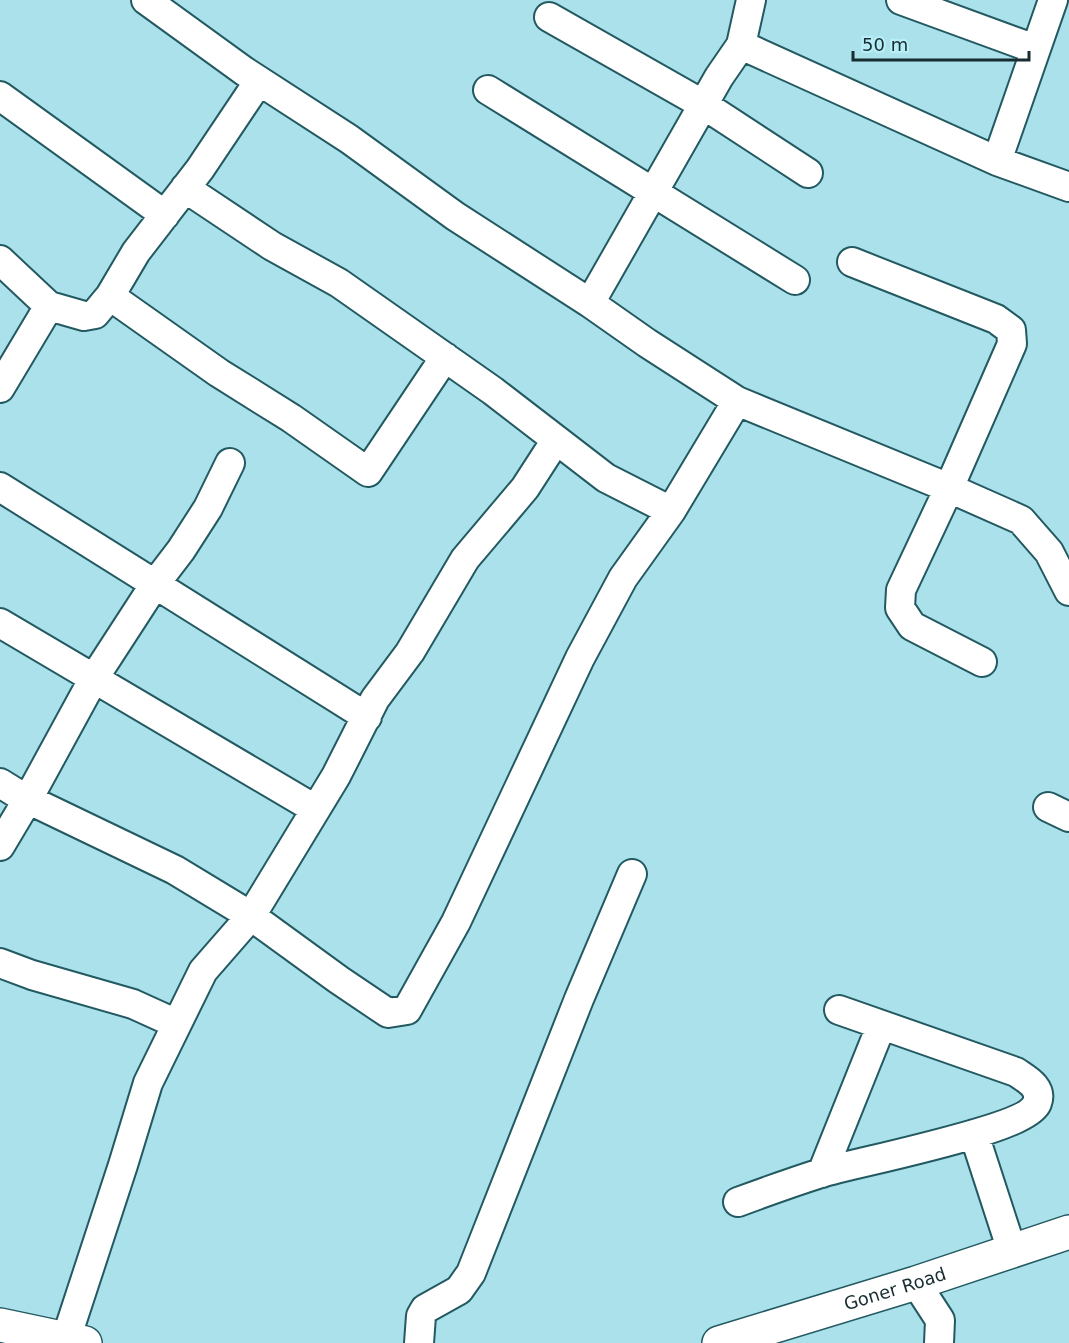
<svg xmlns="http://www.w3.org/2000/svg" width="1069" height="1343" font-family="'DejaVu Sans',sans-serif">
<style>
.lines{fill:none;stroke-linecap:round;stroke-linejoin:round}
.minor-casing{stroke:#235961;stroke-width:32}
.tertiary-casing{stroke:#235961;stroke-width:36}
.minor{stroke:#fff;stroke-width:28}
.tertiary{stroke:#fff;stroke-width:33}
.labels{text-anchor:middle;stroke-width:4.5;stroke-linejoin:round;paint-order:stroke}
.street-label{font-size:18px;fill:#172d31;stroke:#b7eef8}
</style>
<rect width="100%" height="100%" fill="#aae1ea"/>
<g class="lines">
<!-- minor casing -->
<g class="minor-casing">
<path id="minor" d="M901,0L1035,49
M1053,0L997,161L1069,187
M549,17L704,105L808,173
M741,45L997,161
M488,90L795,280
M0,96L165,215
M185,188L272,246L339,283L493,391L606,478L671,511
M0,260L49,306L84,316L95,314L110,296L136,252L200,169L259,81
M852,262L996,319L1011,330L1012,344L949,488L901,590L900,608L912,626L982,662
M110,296L219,373L291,418L368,472L445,357
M590,303L719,77L741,45L751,0
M0,388L49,306
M737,401L949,488L1021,520L1049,552L1069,591
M0,487L367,717
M0,623L315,809
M0,783L21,796L175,870L251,916L339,980L388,1013L407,1010L456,922L580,658L623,578L671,511L737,401L647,343L590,303L455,216L349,139L244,71L146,0
M1048,807L1069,817
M0,846L28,799L94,678L155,584L181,550L208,508L230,463
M0,963L32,975L133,1004L177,1024
M974,1134L1012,1251
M822,1173L881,1026
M738,1202C765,1192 793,1182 821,1173C856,1162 1027,1130 1037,1103C1043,1087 1026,1079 1016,1072L839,1010
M916,1283L940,1320L939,1343
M66,1339L123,1165L148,1083L203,971L251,916L336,776L375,699L410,652L465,559L525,488L556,440
M419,1343L421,1316L425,1309L459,1290L471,1273L579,999L632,874"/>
</g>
<!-- tertiary casing -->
<g class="tertiary-casing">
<g id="tertiary">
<path d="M0,1325L85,1343"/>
<path id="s1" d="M719,1343L916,1283L1069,1232"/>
</g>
</g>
<!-- minor -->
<use href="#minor" class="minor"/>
<!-- tertiary -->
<use href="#tertiary" class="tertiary"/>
</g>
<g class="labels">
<!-- street labels -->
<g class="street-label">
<text dy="6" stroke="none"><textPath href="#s1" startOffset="184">Goner Road</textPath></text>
</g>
</g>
<!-- scale -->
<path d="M853 51v9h176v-9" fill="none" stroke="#172d31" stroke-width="3"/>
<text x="862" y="51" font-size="18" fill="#172d31" stroke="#b7eef8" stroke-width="4.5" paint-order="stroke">50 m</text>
</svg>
